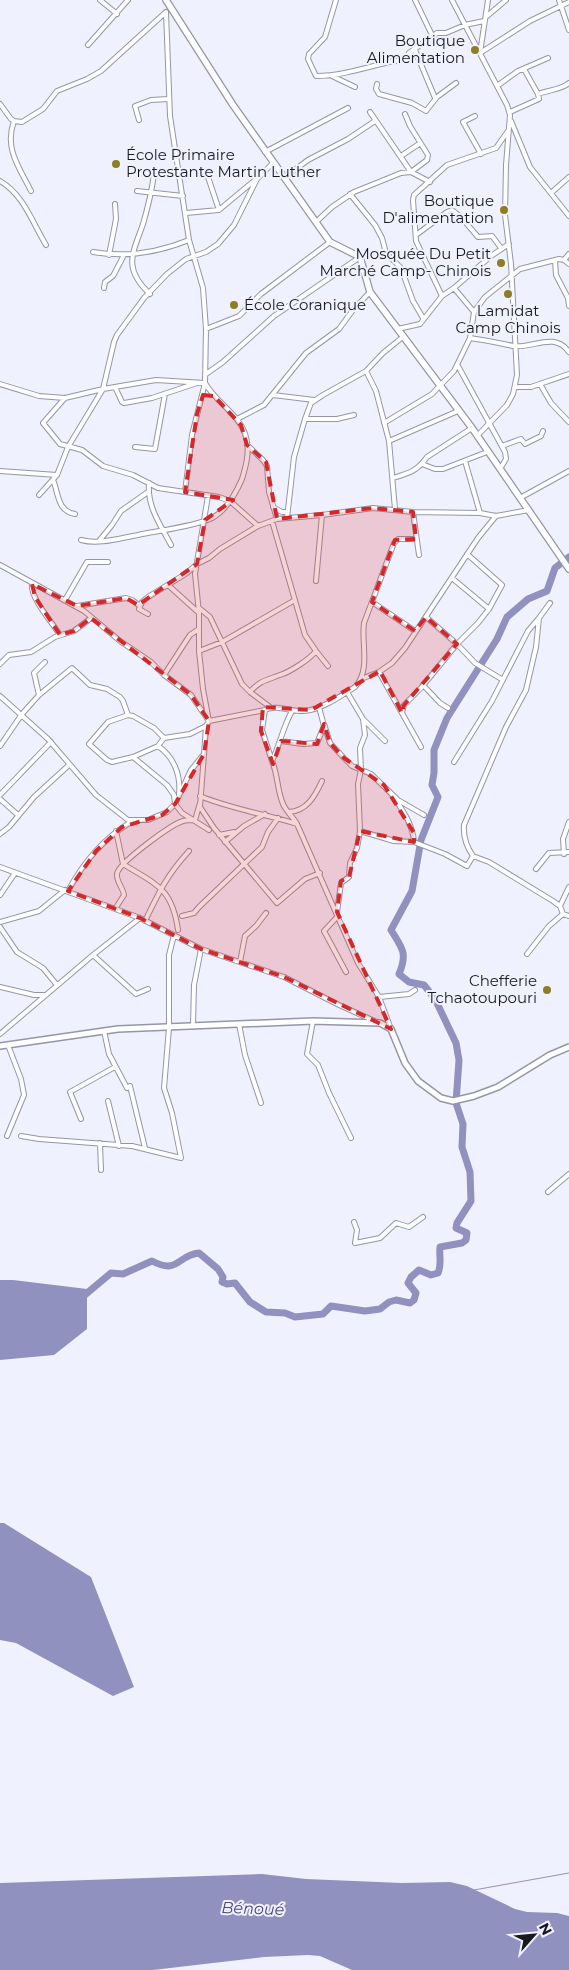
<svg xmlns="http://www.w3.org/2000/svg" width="569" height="1970" font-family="Montserrat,sans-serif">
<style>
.water{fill:#9091bf}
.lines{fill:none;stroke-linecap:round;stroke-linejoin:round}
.stream{stroke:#9091bf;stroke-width:1}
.river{stroke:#9091bf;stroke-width:7}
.minor-casing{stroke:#9495ab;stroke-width:6}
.tertiary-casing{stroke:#9495ab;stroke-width:8}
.secondary-casing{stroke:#9495ab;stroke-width:8}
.minor{stroke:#fff;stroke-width:4}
.tertiary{stroke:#fff;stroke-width:5}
.secondary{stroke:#fff;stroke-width:5.5}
.marked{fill:#d62828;fill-opacity:0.2;stroke:#d62828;stroke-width:4;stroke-dasharray:10 6;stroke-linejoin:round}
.poi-dot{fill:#8d7d23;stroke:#f0f1ff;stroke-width:2}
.labels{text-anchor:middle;stroke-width:4;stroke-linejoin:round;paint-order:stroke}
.poi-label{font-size:15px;fill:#181820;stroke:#f0f1ff;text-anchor:end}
.water-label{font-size:16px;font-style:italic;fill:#494682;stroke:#f0f1ff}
</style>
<rect width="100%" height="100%" fill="#f0f1ff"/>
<!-- water -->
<path class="water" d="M0,1280H13L87,1289V1329L54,1355L0,1360Z
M0,1523H4L91,1577L134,1687L113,1696L16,1643L0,1640Z
M262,1874L306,1879L402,1883L450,1882L467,1886L515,1909L527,1912L557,1913L569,1916V1970H352L320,1956L308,1955L264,1957L153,1970H0V1883Z"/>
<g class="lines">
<!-- stream -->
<path class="stream" d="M474,1890L569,1873"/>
<!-- river -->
<path class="river" d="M80,1299L111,1273L123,1274L152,1261C179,1275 177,1255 199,1253L218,1269L223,1277L222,1282L227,1284L235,1283L250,1302L266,1312L285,1313L295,1317L323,1314L331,1306L365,1311L380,1309L389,1302L396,1300L410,1303L414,1300L416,1293L408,1283L411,1277L419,1270L431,1275L438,1273C442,1264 439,1257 440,1247L462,1243L466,1240L467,1233L456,1228L457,1223L471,1201L470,1172L462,1147L463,1124L456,1103L459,1060L456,1043L435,999L424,985L409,982L399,974C408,953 402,948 391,930L412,891L421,840L438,797L432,785L434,773V750L447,718L497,639L507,617L528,599L547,591L555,568L569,557"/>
<!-- minor casing -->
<g class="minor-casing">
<path id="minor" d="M100,0L117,14
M336,0L325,37L309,54L308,59L316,76C340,76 365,68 389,62C396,60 401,62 408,58L409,53L437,33H446L465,25L484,21
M415,0L432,35
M452,0L507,105L510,115L506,165L505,215L511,264L517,375L513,394L507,405L477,436
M559,0L569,30
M166,12L170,116L189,240L203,288L206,329L205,383L192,435L185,492
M486,17L506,0
M88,45L128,0
M415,50L435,98
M480,53L530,21L569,2
M480,53L488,0
M332,76L355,87
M377,84L376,89L379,94L412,103L426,111L437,97L456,83
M497,86L518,71L548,58
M538,94C548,90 561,90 569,83
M0,104L11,119L14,121L22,122L43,109L57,91L87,79L101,71L166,12
M370,112L411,172L430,182
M510,112L539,99L538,94L524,69
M475,116L463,122L481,154
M139,120L135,106L151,100L169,99
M14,121C4,148 19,167 31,191
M511,121L530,167L569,216
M265,152L348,108
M401,156L419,144
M208,177L219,210
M284,178L308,160L348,139L375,121
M0,181C24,195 32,222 46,245
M137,191L183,196
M551,193L569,177
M350,194L375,225L382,238L386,253L401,268L413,301L423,318
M186,213L219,210L255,180
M316,222L332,207L354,192L401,173L411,172L427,160L428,155L410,126L405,114
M416,235L447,212L452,210L461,217L478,237L492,236L501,248
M93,252C127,258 157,253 189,240
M109,255L116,219L115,204
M555,260L556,275L568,298L569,306
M564,260L569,254
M104,288L105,282L113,276L124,255
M454,288L474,312
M150,294C122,268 133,253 143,224C148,206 153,189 154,171
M442,296L416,241L413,200L414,195L447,165L496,148L508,131
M206,329L239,316L261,294L330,242
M398,329L420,324L442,296L454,288L491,256L509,244
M470,338C485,340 499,343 513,346C533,349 554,331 569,352
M458,366L505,452L506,459L500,469
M366,371L376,391L389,441L395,509
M206,374L223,362L274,316L360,257
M0,384L39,396L65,398L103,389L156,380L205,383
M540,384L551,403L569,422
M115,387L122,402L124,403L152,398L197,383
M515,387H531L569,374
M273,395L314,400
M65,398L43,423L60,444L82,450L103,466L133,475L158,488L219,497L230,501L258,526
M237,419L264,405L306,353L339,329L353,310L370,292
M305,419H337L354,415
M384,423L432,394L454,371L470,338L474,312L485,297L520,269L559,259L564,260L569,264
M389,441L458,411
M247,445L263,460L267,466L269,492L277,519
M502,446L521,439L525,444L541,436L543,431
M135,447L155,449L165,394
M465,461L480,513
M422,464L435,469H443L487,452
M0,471L57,475
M393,478C410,473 417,471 427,457L472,428
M53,480C59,494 57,511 75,514
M149,483C147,507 160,524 171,545
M39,495L57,475L68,447L103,389L114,342L117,335L144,298L167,274L186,259L206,252L218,244L234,225L257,179L273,163
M208,496L195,574L199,613V651L203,689L209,721L206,726L205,741L200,807L214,828L277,903L305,879L320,873
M520,498L569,471
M273,507L282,512H287
M413,512L419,555
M287,518L294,457L305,419L311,403L323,395L366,371L383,353L404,336
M272,521L305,635L316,651L328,666
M81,540C99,545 120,538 138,535C157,531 197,526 212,518C227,510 236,493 242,479C246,466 250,451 246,437C240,414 216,403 205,383
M99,541L112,525L121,511L148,492
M0,565L84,611L120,641L151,662L164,675L191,695L209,721L265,710C276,704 292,712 304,711C321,710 341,696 355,687C371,670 361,643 364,623L394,543L398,539H416
M452,578L489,609
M316,581L322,515
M32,584C30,598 52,622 60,635
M168,585L199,613
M65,600L87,562H108
M372,602L415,631
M77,606L126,598L132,600L140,606
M199,608L210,617L242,684L250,692L270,707
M148,614L139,609L142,602L148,597L187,573L197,564L209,558L220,549L258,526L277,519L322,515L373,508L413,512L480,513L496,516L529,510
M426,617L457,644L475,663L503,680
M199,651L222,642L295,600
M0,664L9,655L31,652L55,637L74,631L91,618
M379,672L421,747
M164,675L190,635L199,629
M361,679L379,672L392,663L405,648L478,538L496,516
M423,685L440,703L448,708
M250,692C259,681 267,680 280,675C290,672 310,659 316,651
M347,692L363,719L385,741
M39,695L72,668L90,685L107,689L120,697L123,701L128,715
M0,696L48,739L96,795L128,820H148L167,812L175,804L191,770L204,754
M265,710L262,730L272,761
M292,711C283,727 280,744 272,761C278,775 277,790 283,804C286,811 293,817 297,824L358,963L379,997L391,1029
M402,713L404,705L421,688L457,644L478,623L489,609L502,585L467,554
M324,724L330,743L344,758L352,766L371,774L398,800L424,815
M164,738L154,728L133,716L128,715L108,722L89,744L107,760L112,762L133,757L167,785L174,795L175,804L182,813L209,830
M281,741L303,744L317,743L324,726L319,707
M0,746L22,714L39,695L34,673L45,662
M158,746C174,757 181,775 179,794
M133,757L158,746L164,738L190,734L206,726
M454,762L492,701L528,631L539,618
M0,795L51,742
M200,796C231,809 265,814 297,824
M0,799L18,815
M395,799C404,812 413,826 414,842
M289,812C307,811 315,796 322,781
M116,831L123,864C157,885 172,888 178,930
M360,831L394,841L414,842L445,854L467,866L473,856L489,862L553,901L560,906L563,914L569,916
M0,834L9,827L34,797L69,765
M219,835L234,832
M225,842L244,826L265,814
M564,854L563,839L569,822
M473,856C466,846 463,837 464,825L506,727L526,690L536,647L539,618L550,603
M0,867L140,918L201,949L284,977L339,1005L379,1023
M536,869L549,853L569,852
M68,891C83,863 104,838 131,822
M0,895L15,873
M560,906L569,887
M115,909L124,895C123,888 116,881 117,874C118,863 172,824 183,821C187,820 192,820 195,820L200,803
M337,912L341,883L349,877L350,863L357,848L360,831L358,784L361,770L360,748L365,735L363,719
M182,916L194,913L199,907L262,847L268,832L278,818
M338,916L324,931L346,972
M145,921C159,892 167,875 189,851
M0,922L39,911L65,890
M0,927L17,952L43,968L57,985
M527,954L549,926L563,914
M93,955L136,994L148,989
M240,962L245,936L256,926L266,913
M0,987L34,995H44
M379,997L409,994L415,990
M313,1021L307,1054L318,1065L329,1093L351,1138
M239,1024L245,1055L261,1103
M193,1025L194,985L201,949
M104,1031L109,1054L127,1088
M0,1034L93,955L140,918
M130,1086L145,1148
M108,1101L119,1146
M81,1119L70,1092L115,1067
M7,1136L24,1095L21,1079L8,1045
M21,1136L39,1139L132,1146L181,1158L172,1113L164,1088L169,1028V955L174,935
M100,1143L101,1170
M548,1192L569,1174
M354,1222L357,1230L355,1243L380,1238L396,1223L409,1227L423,1217"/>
</g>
<!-- tertiary casing -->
<g class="tertiary-casing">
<path id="tertiary" d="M0,1046L118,1029L313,1021L380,1023L391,1029L405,1063L418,1081L441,1098L453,1101L474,1096L498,1087L550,1055L569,1047"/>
</g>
<!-- secondary casing -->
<g class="secondary-casing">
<path id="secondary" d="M166,0L233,105L330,242L360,257L370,292L472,428L569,569"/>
</g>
<!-- minor -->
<use href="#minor" class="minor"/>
<!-- tertiary -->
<use href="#tertiary" class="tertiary"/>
<!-- secondary -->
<use href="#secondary" class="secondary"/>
</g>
<!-- marked area -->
<path class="marked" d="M203,395L214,396L241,425L247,445L266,462L277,519L373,508L413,512L416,539L395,540L372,602L415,631L426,617L457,644L404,705L402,713L380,671L311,710L263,707L261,731L273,764L281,741L317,744L324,724L330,743L344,758L384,785L414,833V842L360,831L349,877L341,881L337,912L391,1029L284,977L201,949L140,918L68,891L96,851L122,827L162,815L175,804L204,754L209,721L191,695L91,618L74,631L60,635L35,597L32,584L77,606L126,598L138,605L197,564L205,520L233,500L185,492L197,414Z"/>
<!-- markers -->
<g class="poi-dot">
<circle cx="475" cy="50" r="5"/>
<circle cx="116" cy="164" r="5"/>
<circle cx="504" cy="210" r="5"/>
<circle cx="501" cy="263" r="5"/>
<circle cx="508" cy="294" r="5"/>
<circle cx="234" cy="305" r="5"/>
<circle cx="547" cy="990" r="5"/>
</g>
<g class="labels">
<!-- poi labels -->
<g class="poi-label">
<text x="465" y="46">Boutique<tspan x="465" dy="17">Alimentation</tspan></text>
<text x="126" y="160" text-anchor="start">École Primaire<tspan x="126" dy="17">Protestante Martin Luther</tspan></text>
<text x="494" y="206">Boutique<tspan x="494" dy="17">D'alimentation</tspan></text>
<text x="491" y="259">Mosquée Du Petit<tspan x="491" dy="17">Marché Camp- Chinois</tspan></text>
<text x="244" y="310" text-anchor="start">École Coranique</text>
<text x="508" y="316" text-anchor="middle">Lamidat<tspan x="508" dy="17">Camp Chinois</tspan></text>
<text x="537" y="986">Chefferie<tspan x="537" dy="17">Tchaotoupouri</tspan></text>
</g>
<!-- water labels -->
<g class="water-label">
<text transform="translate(253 1908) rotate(2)" y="6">Bénoué</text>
</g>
</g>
<!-- north arrow -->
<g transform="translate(534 1935) rotate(63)" stroke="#f0f1ff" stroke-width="4" paint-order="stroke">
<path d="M0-4L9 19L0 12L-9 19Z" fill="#181820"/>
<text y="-8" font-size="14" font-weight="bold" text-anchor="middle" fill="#181820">N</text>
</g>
</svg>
